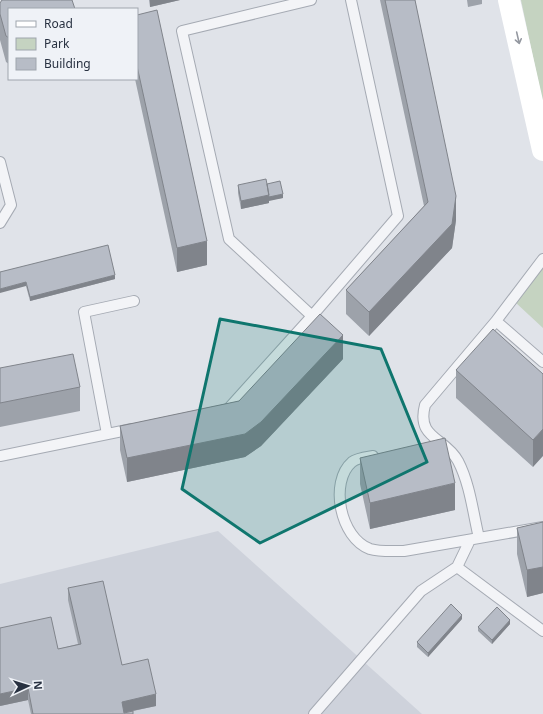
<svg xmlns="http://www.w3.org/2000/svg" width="543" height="714" font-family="'Noto Sans',sans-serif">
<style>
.built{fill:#ced2db}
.green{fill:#c5d3c1}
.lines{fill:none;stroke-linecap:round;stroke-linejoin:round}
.lane-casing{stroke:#a5aab3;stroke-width:12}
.lane{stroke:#f3f4f7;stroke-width:10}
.secondary{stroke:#fff;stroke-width:22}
.wall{fill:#9da2aa}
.shaded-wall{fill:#80848b}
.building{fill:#b7bcc6;stroke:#80848b}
.oneway{stroke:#9498a0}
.marked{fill:#0f766e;fill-opacity:0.2;stroke:#0f766e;stroke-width:3;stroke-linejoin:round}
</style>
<rect width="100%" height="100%" fill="#e0e3e9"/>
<!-- built -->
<path class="built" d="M218,531L422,714H0V584Z"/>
<!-- green -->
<path class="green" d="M521,0H543V103L542,99Z
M543,266V328L515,302Z"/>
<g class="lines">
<!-- lane casing -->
<g class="lane-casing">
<path id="lane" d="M311,0L182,31L229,239L312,316
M0,162L11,205L0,223
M543,259L496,321L543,362
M224,410L228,409L312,316L398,216L351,0
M107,434L84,312L134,301
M0,456L132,429
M373,456C367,457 357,458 352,462C329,482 340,538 370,549C380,552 392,551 404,551L543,527
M479,538C473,513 470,484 458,461C445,437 416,439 425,405L496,321
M457,567L543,631
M314,714L421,591L457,567L470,540"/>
</g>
<!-- lane -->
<use href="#lane" class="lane"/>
<!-- secondary -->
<path class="secondary" d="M509,0L543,150"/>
</g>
<!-- wall -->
<path class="wall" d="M149,0H180L150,7Z
M380,0H415L456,220L452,248L369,336L346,314V290L424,206Z
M467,0H482V4L468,7Z
M0,3L9,9V64L6,62L0,40Z
M137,15L207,265L177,272L135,79H137Z
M267,184L283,198L269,200V203L241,209L238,193V185Z
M0,272L115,279L30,301L26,286Z
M343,359L261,446L245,457L127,482L120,450V426L239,401Z
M0,368L80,387V411L0,427Z
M456,370L543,374L533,467L456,398Z
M360,458L455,510L370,529L360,484Z
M543,522V593L527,597L517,554V528Z
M68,588L122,665L156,706L124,713L133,714H31L28,700L0,706L58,649L78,644L68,600Z
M462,619L428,657L417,647V642Z
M510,624L492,644L478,631V627Z"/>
<!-- shaded-wall -->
<path class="shaded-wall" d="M150,0H180L150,7Z
M283,194V198L269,201V197Z
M269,195V203L241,209V201Z
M456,196V220L452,248L369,336V312Z
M207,241V265L177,272V248Z
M115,275V279L30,301V297Z
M26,282V286L0,293V289Z
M343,335V359L261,446L245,457L127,482V458L245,434Z
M543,429V456L533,467V440Z
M455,483V510L370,529V503Z
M543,567V593L527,597V570Z
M462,615V619L428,657V653Z
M510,620V624L492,644V640Z
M28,688V700L0,706V694Z
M156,694V706L122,713V702Z"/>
<!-- building -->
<path class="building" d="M2,0H72L75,9H9V38L6,36L0,14V3Z
M385,0H415L456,196L452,224L369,312L346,290L428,202Z
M157,10L207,241L177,248L137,66V15Z
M266,179L269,195L241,201L238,185Z
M280,181L283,194L269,197L267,184Z
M108,245L115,275L30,297L26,282L0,289V272Z
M320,314L343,335L261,422L245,434L127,458L120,426L239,401Z
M493,329L543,374V429L533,440L456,370Z
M73,354L80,387L0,403V368Z
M445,438L455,483L370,503L360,458Z
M543,522V567L527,570L517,528Z
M103,581L122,665L148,659L156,694L122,702L124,713L133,711V714H33L28,688L0,694V628L51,617L58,649L81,644L68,588Z
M451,604L462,615L428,653L417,642Z
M497,607L510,620L492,640L478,627Z"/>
<!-- one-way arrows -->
<defs><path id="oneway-shaft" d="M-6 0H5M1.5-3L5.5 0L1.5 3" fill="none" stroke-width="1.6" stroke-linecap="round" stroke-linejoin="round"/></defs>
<use class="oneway" href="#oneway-shaft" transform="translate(518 38) rotate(77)"/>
<!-- marked area -->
<path class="marked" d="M220,319L381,349L427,462L260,543L182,489Z"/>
<!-- legend -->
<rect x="8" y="8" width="130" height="72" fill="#eff2f7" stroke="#9fa5ae"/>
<rect x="16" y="21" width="20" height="6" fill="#ffffff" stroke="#9fa5ae"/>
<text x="44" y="28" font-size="12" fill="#283141">Road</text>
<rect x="16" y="38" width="20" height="12" fill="#c5d3c1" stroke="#9fa5ae"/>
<text x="44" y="48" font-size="12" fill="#283141">Park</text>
<rect x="16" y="58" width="20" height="12" fill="#b7bcc6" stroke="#9fa5ae"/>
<text x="44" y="68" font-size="12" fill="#283141">Building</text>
<!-- north arrow -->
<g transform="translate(28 686) rotate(86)" stroke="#eff2f7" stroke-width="3" paint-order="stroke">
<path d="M0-3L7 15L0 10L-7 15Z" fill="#283141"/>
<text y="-6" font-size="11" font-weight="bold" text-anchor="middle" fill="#283141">N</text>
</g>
</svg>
